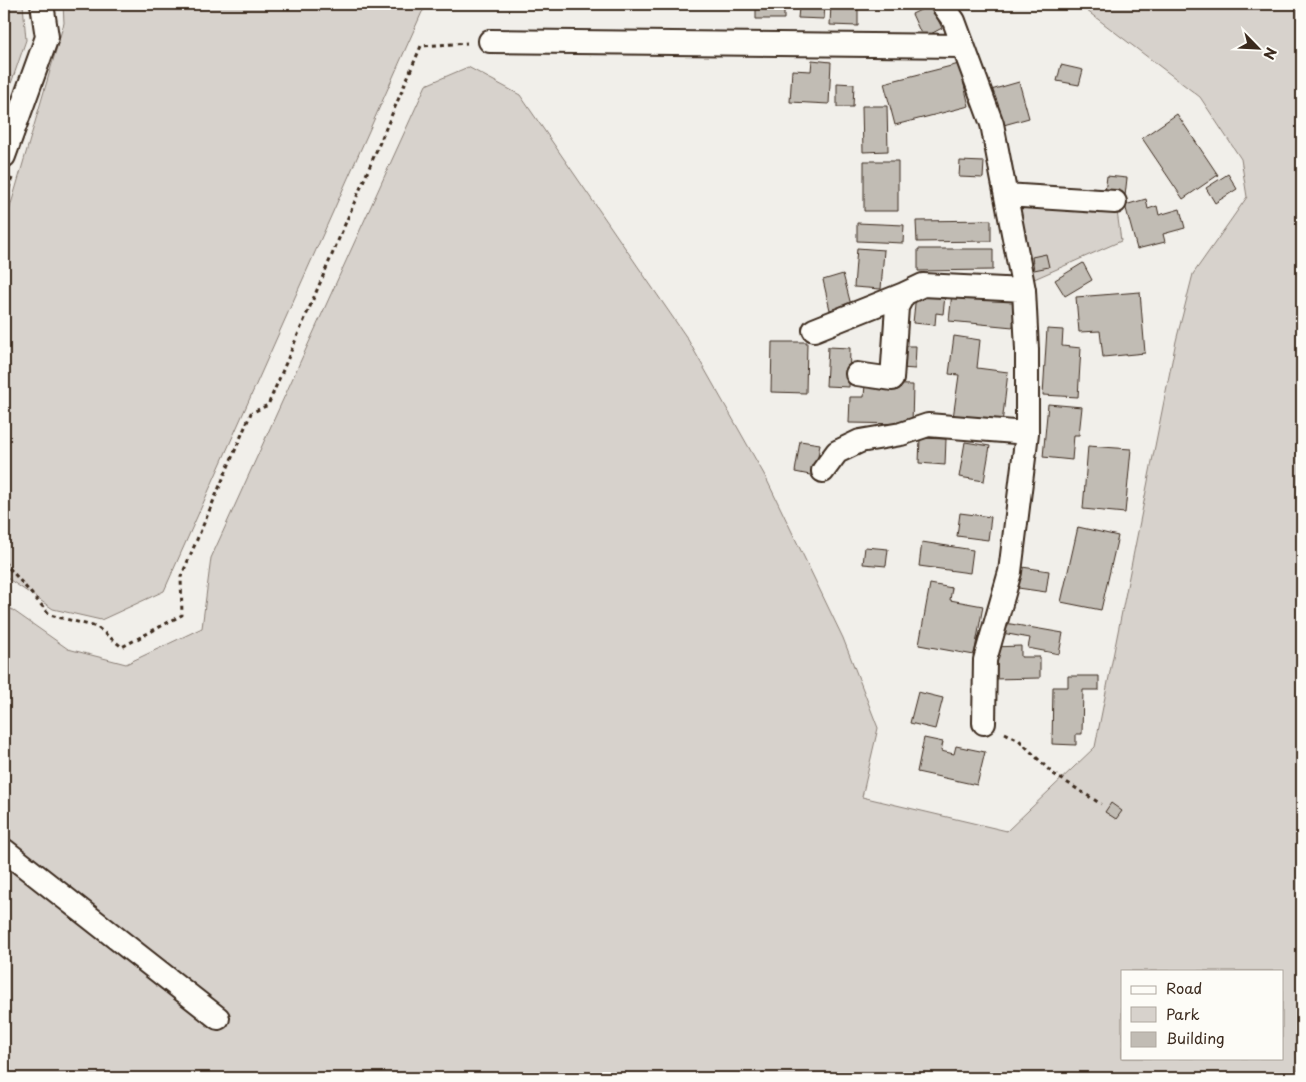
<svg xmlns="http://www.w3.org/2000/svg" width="1306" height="1082" font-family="'Playpen Sans',sans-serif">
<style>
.green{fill:#d7d2cc;stroke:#897e75;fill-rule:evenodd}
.building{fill:#c1bcb4;stroke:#3b2a1e}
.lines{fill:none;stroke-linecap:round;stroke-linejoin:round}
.minor-casing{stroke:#3b2a1e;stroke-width:26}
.path{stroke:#3b2a1e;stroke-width:3;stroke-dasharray:4 4;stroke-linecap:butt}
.minor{stroke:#fdfcf7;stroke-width:22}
</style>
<rect width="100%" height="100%" fill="#f1efea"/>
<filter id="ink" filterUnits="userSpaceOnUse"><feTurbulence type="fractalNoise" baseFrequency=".02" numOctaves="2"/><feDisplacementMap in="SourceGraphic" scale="10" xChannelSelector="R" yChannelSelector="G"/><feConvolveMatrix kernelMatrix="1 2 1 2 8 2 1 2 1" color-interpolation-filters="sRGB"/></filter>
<g filter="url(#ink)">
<!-- green -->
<path class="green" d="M4,4H23L26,40L4,104Z
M63,4H431L422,12L164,591L101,620L53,609L4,576V228L64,23Z
M1078,4H1302V1078H4V604L68,649L126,664L202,628L211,558L426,85L468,67L520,95L687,338L765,476L843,638L878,728L862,797L1007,831L1095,747L1176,341L1193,274L1247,197L1241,159L1200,97ZM1122,971H1282V1058H1122Z
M1013,207L1117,211L1121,241L1032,280Z"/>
<!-- building -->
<path class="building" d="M728,4H825L824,19L798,18L799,8H784V19H756V6Z
M831,4H858V26L830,25Z
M931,5L942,28L923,38L912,14Z
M812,60L831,62L829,104L790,102L792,70L811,71Z
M959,64L969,106L895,125L884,83Z
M1061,65L1083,70L1079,85L1057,81Z
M1019,82L1029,118L1000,126L991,90Z
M837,83L854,84L853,107H837Z
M862,106H887L888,151L863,152Z
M1177,114L1218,175L1183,199L1142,138Z
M864,161H898V211H864Z
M960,161L984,162L983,178L959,177Z
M1228,174L1237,189L1215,203L1206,188Z
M1107,176L1127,178L1125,196L1105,193Z
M1146,199L1148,209L1157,206L1159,215L1180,209L1185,228L1163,234L1165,242L1137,249L1125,205Z
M991,220V241L917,242L916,221Z
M857,223L904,225L903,243L857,241Z
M857,248L884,250L881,289L854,287Z
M918,249H993V270L918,271Z
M1046,254L1049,267L1034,270L1032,257Z
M1083,263L1092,280L1065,296L1055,280Z
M843,274L851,305L830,310L823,280Z
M1140,292L1145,353L1103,357L1100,331L1079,332L1076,297Z
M952,293L1016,299L1013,327L949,321Z
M916,294L945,296L943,314L936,313L935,325L913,323Z
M1047,329L1063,330L1062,346L1081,348L1078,397L1043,395Z
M954,336L980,340L977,368L1008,372L1002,424L953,418L959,375L949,374Z
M772,342H807L806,393L771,392Z
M902,346H916L915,369L901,368Z
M828,347L850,348L849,387L826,386Z
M865,384L913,385L912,424L849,423L850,397H864Z
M1048,404L1082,407L1079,435H1074L1072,460L1043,457Z
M920,438L946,439L945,465L919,463Z
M800,441L820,444L815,476L795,472Z
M965,442L990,446L984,481L959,477Z
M1088,446L1131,449L1125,513L1083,509Z
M960,513L991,517L988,540L957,536Z
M1078,527L1118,536L1101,610L1061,602Z
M922,542L973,550L970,573L919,566Z
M865,547L888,549L886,566L863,564Z
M1022,567L1049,571L1046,592L1018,588Z
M930,584L952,588L950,600L983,606L974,655L919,645Z
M1005,623L1063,633L1059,654L1028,648L1030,638L1002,633Z
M1021,646V657H1040V678L992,679L991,647Z
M1068,676H1099V690H1083L1082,734H1076V745L1052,744L1053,687H1068Z
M918,692L943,698L935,729L910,723Z
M924,738L943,742L941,751L954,754L956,746L985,752L977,785L917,772Z
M1111,803L1122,811L1116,819L1105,812Z"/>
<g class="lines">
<!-- minor casing -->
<g class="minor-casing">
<path id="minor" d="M942,4L954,21L992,124L1024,290L1027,350V433L1010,572L985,660L984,723
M490,41L963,46
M4,156L47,37L42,4
M1006,195L1115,202
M814,330L904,294
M857,374L892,379L897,307L904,294L923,285L1024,290
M823,471L837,452L860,441L901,434L928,425L1027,433
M4,850L218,1018"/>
</g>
<!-- path -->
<path class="path" d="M4,204L12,178
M4,562L50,615L97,627L122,647L182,615L181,577L251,413L268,405L421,46L467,43
M1005,733L1019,740L1052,773L1101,804"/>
<!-- minor -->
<use href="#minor" class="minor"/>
</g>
</g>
<!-- margin -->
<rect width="1306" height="1082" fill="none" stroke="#fdfcf7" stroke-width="20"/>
<rect x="10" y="10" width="1286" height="1062" fill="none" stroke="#3b2a1e" stroke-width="2" filter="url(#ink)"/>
<!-- legend -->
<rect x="1121" y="970" width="162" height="90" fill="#fdfcf7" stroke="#afa8a0"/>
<rect x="1131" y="986" width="25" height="8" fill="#fdfcf7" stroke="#afa8a0"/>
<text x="1166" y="994" font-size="15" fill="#3b2a1e">Road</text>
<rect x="1131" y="1007" width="25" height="15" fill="#d7d2cc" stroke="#afa8a0"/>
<text x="1166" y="1020" font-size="15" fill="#3b2a1e">Park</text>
<rect x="1131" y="1032" width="25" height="15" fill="#c1bcb4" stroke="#afa8a0"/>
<text x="1166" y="1044" font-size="15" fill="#3b2a1e">Building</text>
<!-- north arrow -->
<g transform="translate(1258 48) rotate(114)" stroke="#fdfcf7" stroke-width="4" paint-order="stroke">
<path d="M0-4L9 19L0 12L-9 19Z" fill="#3b2a1e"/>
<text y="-8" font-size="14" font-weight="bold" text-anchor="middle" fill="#3b2a1e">N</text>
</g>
</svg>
